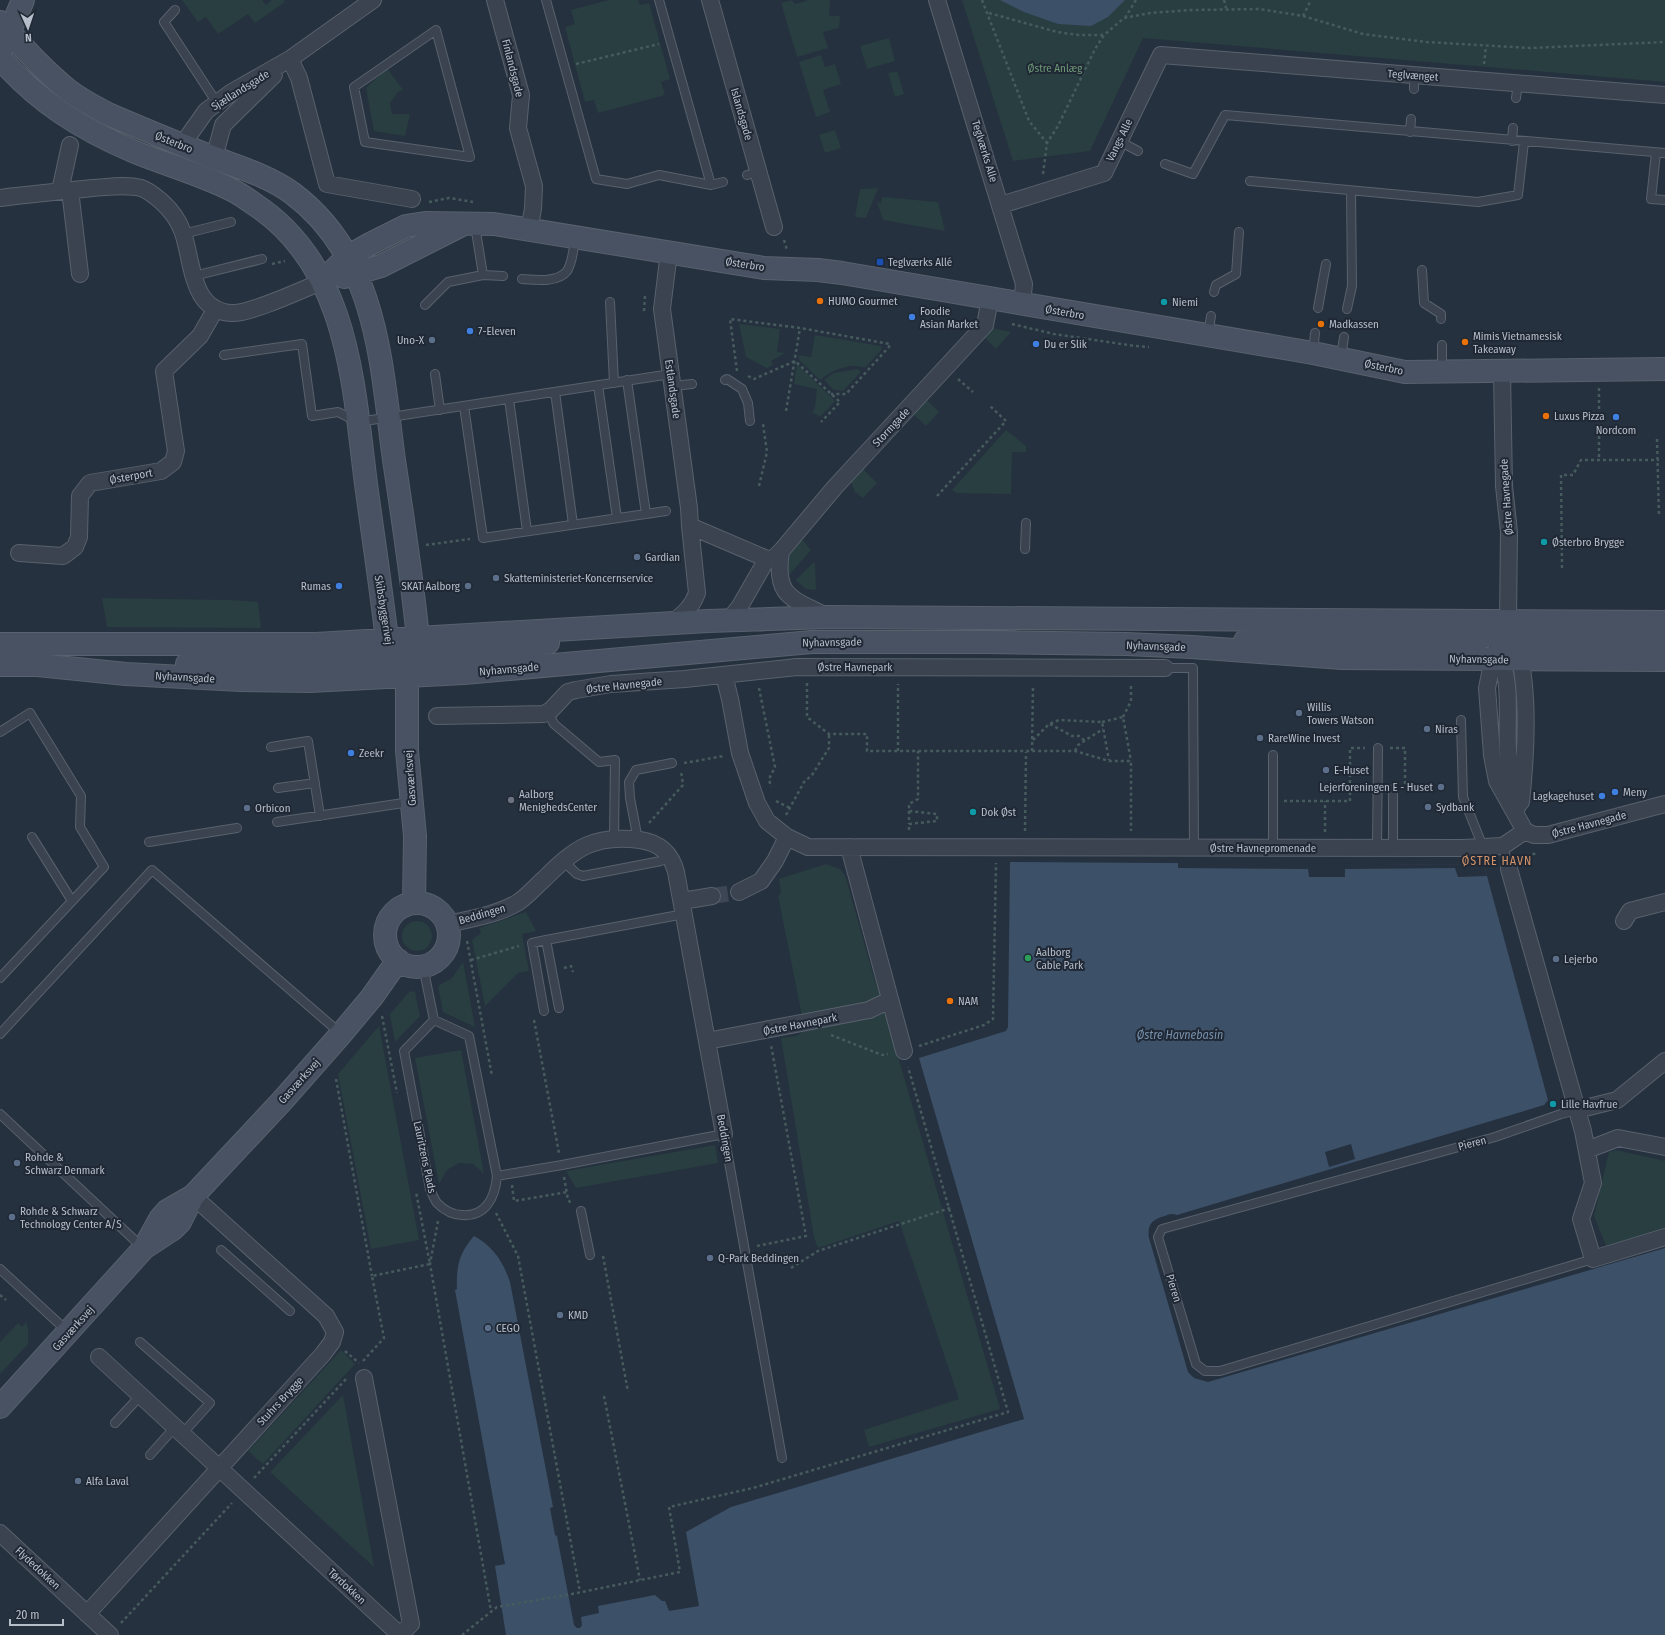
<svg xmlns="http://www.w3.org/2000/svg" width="1665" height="1635" font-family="'Fira Sans Condensed',sans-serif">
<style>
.green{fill:#283e40}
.water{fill:#3c5068}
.pier{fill:#26313f}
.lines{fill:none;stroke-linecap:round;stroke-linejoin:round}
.street-tunnel{stroke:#3c4654;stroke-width:16;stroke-dasharray:16 8;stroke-linecap:butt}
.lane-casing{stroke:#58616d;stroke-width:10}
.street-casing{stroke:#58616d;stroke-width:18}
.secondary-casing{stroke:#58616d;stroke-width:24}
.path{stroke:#465b5d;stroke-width:2.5;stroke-dasharray:3 3;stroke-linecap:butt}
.lane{stroke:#3a434f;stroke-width:8}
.street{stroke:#3a434f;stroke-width:16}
.secondary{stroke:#485262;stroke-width:22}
.transit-dot{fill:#1a4fb4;stroke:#1f2834;stroke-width:1.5}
.food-dot{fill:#e8710a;stroke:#1f2834;stroke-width:1.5}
.culture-dot{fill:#0f9aa8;stroke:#1f2834;stroke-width:1.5}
.shop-dot{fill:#3f7fe0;stroke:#1f2834;stroke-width:1.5}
.service-dot{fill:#5c6f8a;stroke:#1f2834;stroke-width:1.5}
.worship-dot{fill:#6b7280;stroke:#1f2834;stroke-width:1.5}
.leisure-dot{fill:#2e9e5b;stroke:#1f2834;stroke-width:1.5}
.labels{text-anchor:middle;stroke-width:4;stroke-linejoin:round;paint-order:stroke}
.street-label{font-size:11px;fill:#b6beca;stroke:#1f2834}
.park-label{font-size:11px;fill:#6e9a77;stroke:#1f2834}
.poi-label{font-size:11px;fill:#b6beca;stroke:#1f2834;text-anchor:start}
.neighbourhood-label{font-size:12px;letter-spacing:1px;fill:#d39368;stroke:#1f2834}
.water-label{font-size:12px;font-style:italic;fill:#7790ac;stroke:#1f2834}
</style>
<rect width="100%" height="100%" fill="#26313f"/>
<!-- green -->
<path class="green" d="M182,0H262L266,5L272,0H284L285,2L255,23L248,14L218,34L206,17L198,22Z
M609,0H638L640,5L649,3L670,79L661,82L665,95L598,113L594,100L585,102L565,27L575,24L571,10Z
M792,0L795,4L807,1V0H830L829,16H840L839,28L823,32L828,48L797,57L781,3Z
M962,0H1665V82L1143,38L1090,151L1013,161Z
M889,38L895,61L867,69L860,46Z
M821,55L825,67L835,64L841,84L823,90L830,112L816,117L799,62Z
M387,68L403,90L398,92L390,103L392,114H410L405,136L374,131L366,88Z
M897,71L904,94L895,97L888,73Z
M835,130L841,148L825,153L819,135Z
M878,188L866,218L855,217L860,189Z
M882,197L938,202L945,231L883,220L877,202L881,203Z
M739,324L780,329L777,352L785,353L771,361L773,365L767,368L746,357Z
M992,328L1011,332L996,349L984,337Z
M815,335L881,346L882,349L865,368C851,362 831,370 820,380L799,360V355L811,357Z
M797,364L835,401L820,417L812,412L815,408L817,389L794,384Z
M857,369L861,372L843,391L834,390L824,380L834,373Z
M927,400L939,412L926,426L913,414Z
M1006,430L1026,446V452H1012L1011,494L957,493L952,490Z
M863,469L877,483L863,498L855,492L851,482Z
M800,537L811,550L788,576L786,558Z
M813,563H815L816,590L806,589L796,580Z
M102,598L230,600L258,602L261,628L107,627Z
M826,864L840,869L845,875L874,978L891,1023L898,1056L1000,1409L869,1447L864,1430L959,1399L899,1221L818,1248L814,1237L781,1038L796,1036L805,1031L778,895L781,893L779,879Z
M526,912L536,931L522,934L529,971L518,973L485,1006L472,940L481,933L479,928Z
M402 936a15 15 0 1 1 30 0a15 15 0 1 1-30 0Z
M463,962L475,1027L443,1012L438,986L452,978Z
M410,991L415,992L420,1016L395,1042L390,1014Z
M379,1026L419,1240L371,1249L338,1074Z
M461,1050L484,1174L473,1164L459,1163L447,1170L439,1184L415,1058Z
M715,1145L718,1163L576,1188L566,1171Z
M1616,1150L1665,1161V1230L1607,1248L1594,1216L1609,1152Z
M26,1322L28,1328V1344L0,1374V1342L18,1323L22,1327Z
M341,1350L355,1364L263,1464L248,1451Z
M343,1395L374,1567L270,1472Z"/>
<!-- water -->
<path class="water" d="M1000,0H1125L1108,17L1091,26L1058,24L1024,12Z
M1010,862L1484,865L1548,1100L1544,1105L1177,1215C1172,1213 1169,1214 1165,1216C1152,1219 1147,1225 1149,1238L1188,1372L1194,1378L1208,1382L1665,1248V1635H506L495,1566L505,1564L455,1290L457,1289C456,1267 459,1253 474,1236C494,1247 503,1262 510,1282L553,1507L550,1508L555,1535L557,1536L574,1625L577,1628H580L582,1625L581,1617L599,1613L598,1606L655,1595L662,1601H665L669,1611L699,1606L686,1532L731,1507L1024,1419L919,1058L1006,1031L1008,1027Z"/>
<!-- pier -->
<path class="pier" d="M1178,862L1484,865L1487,876L1458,877L1455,868L1345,869V877H1309L1308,869L1178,868Z
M1351,1144L1355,1159L1329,1167L1325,1152Z"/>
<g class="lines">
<!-- street-tunnel -->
<path class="street-tunnel" d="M712,896L739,892"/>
<!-- lane casing -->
<g class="lane-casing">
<path id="lane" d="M546,0L596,179L627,184L659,175L711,185L723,182
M659,0L711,185
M175,10L164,22L217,103
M436,30L470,157L365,142L354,87Z
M1414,89V75
M1516,98L1518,83
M1410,132L1411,119
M1119,141L1138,151
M1512,141L1513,128
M1656,153L1651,199L1665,200
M1165,164L1193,174L1225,115L1665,153
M747,175L758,172
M1250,181L1478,202L1518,195L1524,142
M475,225L483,275L503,276
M183,234L231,222
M1422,270L1424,303L1441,314V319
M194,276L262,259
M522,279C535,280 558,283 567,271C572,263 574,248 575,238
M1214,292L1216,285L1236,274L1239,232
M610,302L614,383
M425,305L448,282L483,275
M1318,308L1326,264
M1347,309L1352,286L1351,191
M1208,335L1211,316
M1442,345V370
M1313,352L1315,333
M224,355L302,344L312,416L338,412L358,422L671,374
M1341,357L1344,337
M435,374L440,410
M627,380L646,514
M725,380L727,379L742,389L748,403L750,421
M598,385L617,518
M673,386L692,384
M555,392L573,524
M509,399L527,531
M464,406L483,538L666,511
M1025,549L1026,523
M1165,668H1193L1194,848
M548,712L554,724L599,762L615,760L614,840
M1461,720L1463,797L1483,847
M0,732L30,713L81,796L80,827L104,867L0,978
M271,747L308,741L320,816
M278,788L315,783
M277,822L410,802
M32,837L72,901
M638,840L630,798L629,782L636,770L672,763
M149,842L237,828
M1503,846L1509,869
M1273,848V755
M1377,848L1378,748
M1393,848V789
M562,860L577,874L583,876L661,861L670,856
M423,966L434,1020
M559,1008L546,940L684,914
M544,1011L532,943L546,940
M434,1020L469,1036L497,1176C495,1197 486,1217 462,1215C452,1215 444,1210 437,1203C434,1199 432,1193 430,1189L404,1051Z
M0,1034L152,870L340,1033
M1577,1110L1561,1114L1495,1137L1162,1229L1158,1237L1196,1364L1205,1371H1220L1593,1259
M0,1114L143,1248
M497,1176L562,1165L724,1134L782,1458
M581,1211L590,1255
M221,1250L290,1311
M0,1269L67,1331
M140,1342L210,1403L182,1434
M115,1423L141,1395
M150,1455L175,1427"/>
</g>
<!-- street casing -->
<g class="street-casing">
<path id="street" d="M495,0L521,95L518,128L534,186L533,209L529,230
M710,0L774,227
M937,0L1024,284L1022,304
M290,59L299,78L327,184L412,199
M182,145L206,111L232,92L290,59L373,0
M214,158L223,125L274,75
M70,190L80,274
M60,191L70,145
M0,198C31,194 62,191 93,188C109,187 126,184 141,188C148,190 156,197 161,201C171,210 179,221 183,233C193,263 191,311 232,313C250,314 304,289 323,281
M1001,205L1104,173L1161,55L1665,95
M669,252L662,309L689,508L690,526L767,559
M1502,372L1504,486L1509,532L1508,621L1493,659L1487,688L1492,755L1497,781L1525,831L1534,835H1548L1665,804
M781,551C774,598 792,598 828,617
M19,553L63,556L75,547L79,537L80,496L90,483L161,471L173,462L176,451L164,371L200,336L215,310
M729,620L740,606L767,559L774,558L782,550L835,487L985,325L990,299
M671,623C683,615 692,607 697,593L690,526
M1497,650C1513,680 1506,716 1508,750C1509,769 1514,789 1517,808
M1518,650C1530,695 1526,755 1521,802
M724,675L730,699L740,753L757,803L767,821L787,837L808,847L1463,848L1503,846L1525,831
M437,716L544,714L551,710L568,692L576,690L611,684L685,679L797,667L1165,668
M849,847L904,1051
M1509,869L1583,1131L1593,1183L1581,1219L1593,1259L1665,1237
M739,892L761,881L775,861L787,837
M682,901L712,896
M1624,921L1630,911L1665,902
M447,924C470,919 496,915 517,903C527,897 535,887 544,879C575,848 594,834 640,840C660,843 671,853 676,872L724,1134
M707,1041L869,1010L890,1000
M1577,1110L1617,1100L1665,1061
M1587,1150L1618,1138L1665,1147
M99,1357L400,1635L411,1624L364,1378
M0,1533L110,1635
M87,1614L323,1354L332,1342L335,1332L326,1316L193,1196"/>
</g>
<!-- secondary casing -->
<g class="secondary-casing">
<path id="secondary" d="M0,22C22,46 43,70 68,90C81,100 95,107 108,114C143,129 177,143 212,157C238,167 269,176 292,193C378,257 381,364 394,460C403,519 412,579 418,638L407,676V751L415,836L414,903
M4,45L23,0
M0,58C38,102 81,129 135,152C167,165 200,174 232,190C240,194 247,199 254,204C349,266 353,383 366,484C373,536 381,588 387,640L394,657L407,676
M344,277L381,266L462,225
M323,281L347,257L370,244L406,226L425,223L494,224L764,268L818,270L842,273L1313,353L1405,372L1665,369
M1245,641L1276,638L1475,639C1489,636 1499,632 1508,621
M0,644H316L708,621L828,617L1665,622
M1493,659C1507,645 1514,642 1534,639H1665
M187,664L367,661L394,657L407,651
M0,665H38L126,674L241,680L310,681L464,673L812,642H987L1126,644L1192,647L1342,658L1665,660
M407,675C414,664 419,660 431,655L517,647L548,643
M385 935a32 32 0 1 1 64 0a32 32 0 1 1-64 0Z
M144,1248L173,1229L180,1222L193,1196L282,1101L341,1034L372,997L398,960
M0,1407L144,1248L160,1219L167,1211L193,1196"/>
</g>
<!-- path -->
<path class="path" d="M982,0L1029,121L1047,143
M1224,0L1226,8
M989,13L1057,32L1079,35H1103
M1303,16L1311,0
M1125,18L1136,0
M576,64L659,44
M1484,64L1486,46
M1043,174L1047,143L1058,126L1095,49L1104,35L1124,18L1150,13L1191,10L1260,9L1303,16L1363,34L1426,42L1530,48L1665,42
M429,202L449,198L473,202
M784,240L787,250
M272,264L285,261
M644,311L645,296
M1012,324L1054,334L1135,346L1149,347
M737,371L730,319L800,328L890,344L889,347L846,394H831
M748,376L754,379L795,361L840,402L821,422
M958,379L973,392
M1599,388V459
M786,411L800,328
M1657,439L1659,517
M759,486L767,452L763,424
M937,496L1006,421L990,406
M426,545L470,539
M1562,568L1561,475H1573L1581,460H1659
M807,683V717L829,734H867V751H1075L1109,761H1131V831
M759,688L775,767L769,779L771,787
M1123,717L1131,701V683
M1102,722L1123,717L1131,761
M1050,724L1072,736H1079L1085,741
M1033,740L1049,724L1059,720L1102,722L1109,760
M1390,748H1405V784
M898,751V684
M1032,751L1033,685
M1075,751L1078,745L1103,729
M684,763L724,756
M776,801L790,808
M1284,801H1350V748H1365
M909,811V824
M786,815L804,782L812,775L829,748V734
M649,823L683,785L681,771
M909,830V824L937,821V814L909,811V804L918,799V751
M1025,831L1026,752
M1325,832V801
M1521,858L1537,853
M467,941L492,1076
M471,960L519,946
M564,968L571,966L573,972
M382,1016L397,1093
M534,1020L559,1153
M831,1035L882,1055L888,1054
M919,1046L984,1025L993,1019L996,863
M336,1079L372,1276
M564,1177L568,1200L571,1203
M512,1185L514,1201L567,1192
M496,1213L518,1256L580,1592
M438,1221L430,1264L491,1611
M757,1246L806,1236L771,1045
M603,1256L628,1392
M791,1268L818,1251L950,1208
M0,1295L6,1300
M345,1351L359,1363
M363,1361L384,1338L372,1276L430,1264L416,1192
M604,1396L640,1580
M254,1478L347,1378
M121,1623L232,1503
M462,1635L497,1607L572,1594L680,1572L669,1507L753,1488L1008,1412L908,1067"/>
<!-- lane -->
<use href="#lane" class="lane"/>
<!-- street -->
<use href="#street" class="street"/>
<!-- secondary -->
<use href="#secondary" class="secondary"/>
</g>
<!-- markers -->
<rect class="transit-dot" x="876" y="258" width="8" height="8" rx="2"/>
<g class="food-dot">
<circle cx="820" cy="301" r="4"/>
<circle cx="1321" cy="324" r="4"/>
<circle cx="1465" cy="342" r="4"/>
<circle cx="1546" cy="416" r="4"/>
<circle cx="950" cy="1001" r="4"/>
</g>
<g class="culture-dot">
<circle cx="1164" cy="302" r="4"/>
<circle cx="1544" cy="542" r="4"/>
<circle cx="973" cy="812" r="4"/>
<circle cx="1553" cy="1104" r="4"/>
</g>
<g class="shop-dot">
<circle cx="912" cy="317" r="4"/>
<circle cx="470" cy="331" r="4"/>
<circle cx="1036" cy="344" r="4"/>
<circle cx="1616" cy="417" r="4"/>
<circle cx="339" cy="586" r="4"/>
<circle cx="351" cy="753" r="4"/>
<circle cx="1615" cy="792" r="4"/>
<circle cx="1602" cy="796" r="4"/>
</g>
<g class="service-dot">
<circle cx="432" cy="340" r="4"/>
<circle cx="637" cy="557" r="4"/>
<circle cx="496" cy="578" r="4"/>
<circle cx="468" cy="586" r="4"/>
<circle cx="1299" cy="713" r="4"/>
<circle cx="1427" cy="729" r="4"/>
<circle cx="1260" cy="738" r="4"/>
<circle cx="1326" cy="770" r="4"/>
<circle cx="1441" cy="787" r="4"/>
<circle cx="1428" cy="807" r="4"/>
<circle cx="247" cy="808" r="4"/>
<circle cx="1556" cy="959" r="4"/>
<circle cx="17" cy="1163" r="4"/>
<circle cx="12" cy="1217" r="4"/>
<circle cx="710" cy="1258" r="4"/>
<circle cx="560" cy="1315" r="4"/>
<circle cx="488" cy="1328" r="4"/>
<circle cx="78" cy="1481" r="4"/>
</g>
<circle class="worship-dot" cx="511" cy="800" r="4"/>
<circle class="leisure-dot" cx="1028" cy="958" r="4"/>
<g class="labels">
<!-- street labels -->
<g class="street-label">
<text transform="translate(513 68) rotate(76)" y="4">Finlandsgade</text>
<text transform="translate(1413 75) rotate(4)" y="4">Teglvænget</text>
<text transform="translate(240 90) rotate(-32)" y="4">Sjællandsgade</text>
<text transform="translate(742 114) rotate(74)" y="4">Islandsgade</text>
<text transform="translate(1119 140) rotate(-64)" y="4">Vangs Alle</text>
<text transform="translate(174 142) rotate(22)" y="4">Østerbro</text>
<text transform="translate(985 151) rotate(73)" y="4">Teglværks Alle</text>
<text transform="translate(745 264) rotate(9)" y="4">Østerbro</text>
<text transform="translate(1065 312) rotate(10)" y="4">Østerbro</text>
<text transform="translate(1384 367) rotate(12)" y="4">Østerbro</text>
<text transform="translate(673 389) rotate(82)" y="4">Estlandsgade</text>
<text transform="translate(891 427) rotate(-47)" y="4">Stormgade</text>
<text transform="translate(131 476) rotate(-10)" y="4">Østerport</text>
<text transform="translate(1506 497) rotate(-94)" y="4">Østre Havnegade</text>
<text transform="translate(384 610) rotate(81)" y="4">Skibsbyggerivej</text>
<text transform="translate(832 642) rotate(-1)" y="4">Nyhavnsgade</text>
<text transform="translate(1156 646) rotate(2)" y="4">Nyhavnsgade</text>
<text transform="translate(1479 659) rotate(1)" y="4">Nyhavnsgade</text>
<text x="855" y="671">Østre Havnepark</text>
<text transform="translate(509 669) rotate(-5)" y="4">Nyhavnsgade</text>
<text transform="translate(185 677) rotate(3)" y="4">Nyhavnsgade</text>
<text transform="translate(624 685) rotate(-6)" y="4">Østre Havnegade</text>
<text transform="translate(410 778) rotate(-94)" y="4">Gasværksvej</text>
<text transform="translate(1589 824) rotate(-15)" y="4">Østre Havnegade</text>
<text x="1263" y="852">Østre Havnepromenade</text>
<text transform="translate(482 914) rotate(-16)" y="4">Beddingen</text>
<text transform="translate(800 1024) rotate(-11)" y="4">Østre Havnepark</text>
<text transform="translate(299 1081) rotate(-48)" y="4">Gasværksvej</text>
<text transform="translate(725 1138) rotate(80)" y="4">Beddingen</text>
<text transform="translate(1472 1143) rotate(-15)" y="4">Pieren</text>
<text transform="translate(425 1157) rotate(78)" y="4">Lauritzens Plads</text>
<text transform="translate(1174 1288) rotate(73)" y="4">Pieren</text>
<text transform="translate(73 1328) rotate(-48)" y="4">Gasværksvej</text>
<text transform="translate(280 1401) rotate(-47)" y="4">Stuhrs Brygge</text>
<text transform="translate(38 1568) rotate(43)" y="4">Flydedokken</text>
<text transform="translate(347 1586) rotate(43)" y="4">Tørdokken</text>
</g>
<!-- park labels -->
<g class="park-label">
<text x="1055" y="72">Østre Anlæg</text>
</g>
<!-- poi labels -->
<g class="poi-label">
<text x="888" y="266">Teglværks Allé</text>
<text x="828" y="305">HUMO Gourmet</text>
<text x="1172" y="306">Niemi</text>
<text x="920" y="315">Foodie<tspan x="920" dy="13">Asian Market</tspan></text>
<text x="1329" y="328">Madkassen</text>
<text x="478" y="335">7-Eleven</text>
<text x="1473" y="340">Mimis Vietnamesisk<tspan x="1473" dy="13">Takeaway</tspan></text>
<text x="424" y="344" text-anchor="end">Uno-X</text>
<text x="1044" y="348">Du er Slik</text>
<text x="1554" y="420">Luxus Pizza</text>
<text x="1616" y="434" text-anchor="middle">Nordcom</text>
<text x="1552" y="546">Østerbro Brygge</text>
<text x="645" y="561">Gardian</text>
<text x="504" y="582">Skatteministeriet-Koncernservice</text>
<text x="331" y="590" text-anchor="end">Rumas</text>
<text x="460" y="590" text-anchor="end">SKAT Aalborg</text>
<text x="1307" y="711">Willis<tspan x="1307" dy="13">Towers Watson</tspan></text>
<text x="1435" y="733">Niras</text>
<text x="1268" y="742">RareWine Invest</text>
<text x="359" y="757">Zeekr</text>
<text x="1334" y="774">E-Huset</text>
<text x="1433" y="791" text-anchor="end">Lejerforeningen E - Huset</text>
<text x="1623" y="796">Meny</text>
<text x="519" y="798">Aalborg<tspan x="519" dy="13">MenighedsCenter</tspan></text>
<text x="1594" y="800" text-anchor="end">Lagkagehuset</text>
<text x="1436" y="811">Sydbank</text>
<text x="255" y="812">Orbicon</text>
<text x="981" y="816">Dok Øst</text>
<text x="1036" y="956">Aalborg<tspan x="1036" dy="13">Cable Park</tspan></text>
<text x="1564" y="963">Lejerbo</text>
<text x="958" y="1005">NAM</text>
<text x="1561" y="1108">Lille Havfrue</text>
<text x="25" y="1161">Rohde &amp;<tspan x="25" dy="13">Schwarz Denmark</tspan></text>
<text x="20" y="1215">Rohde &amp; Schwarz<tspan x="20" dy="13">Technology Center A/S</tspan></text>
<text x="718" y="1262">Q-Park Beddingen</text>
<text x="568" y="1319">KMD</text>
<text x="496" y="1332">CEGO</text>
<text x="86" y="1485">Alfa Laval</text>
</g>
<!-- neighbourhood labels -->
<g class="neighbourhood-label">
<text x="1497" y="865">ØSTRE HAVN</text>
</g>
<!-- water labels -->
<g class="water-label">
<text x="1180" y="1039">Østre Havnebasin</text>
</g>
</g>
<!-- north arrow -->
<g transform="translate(28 28) rotate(177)" stroke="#1f2834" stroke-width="3" paint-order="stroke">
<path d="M0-3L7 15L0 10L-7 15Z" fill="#b6beca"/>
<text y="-6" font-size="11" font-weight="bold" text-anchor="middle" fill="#b6beca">N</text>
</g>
<!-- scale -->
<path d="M10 1619v6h53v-6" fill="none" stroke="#b6beca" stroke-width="2"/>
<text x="16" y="1619" font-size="12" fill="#b6beca" stroke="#1f2834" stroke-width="3" paint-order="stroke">20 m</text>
</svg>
